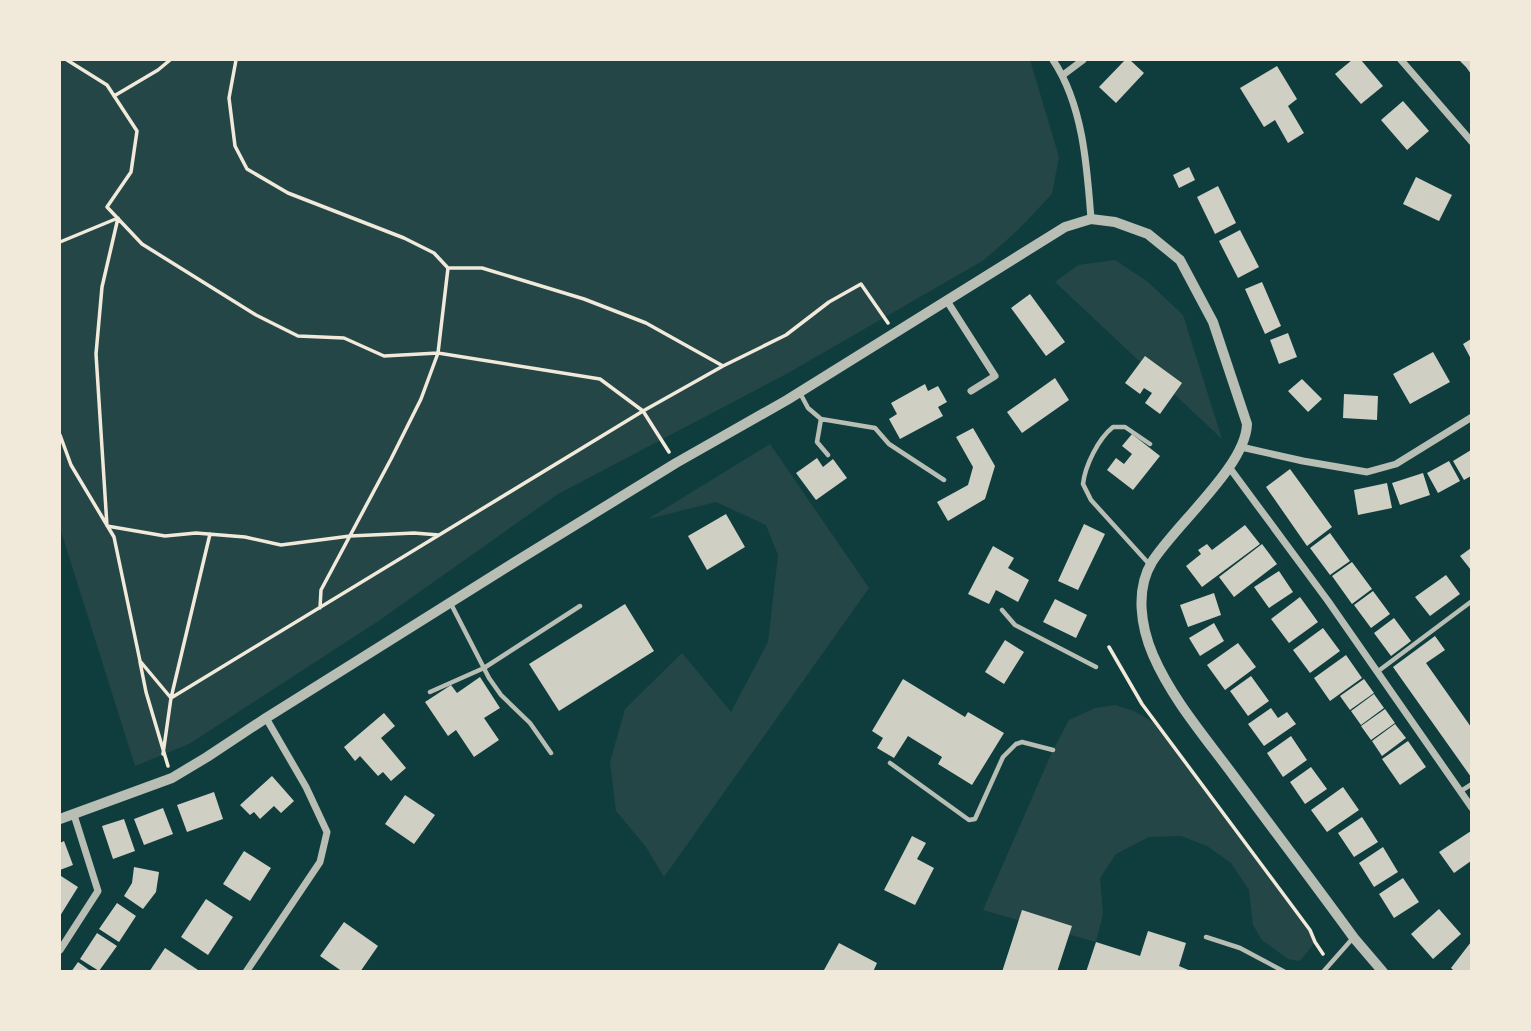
<svg xmlns="http://www.w3.org/2000/svg" width="1531" height="1031" font-family="Figtree,sans-serif">
<style>
.green{fill:#244646}
.building{fill:#cfcfc3}
.lines{fill:none;stroke-linecap:round;stroke-linejoin:round}
.path{stroke:#f1e9da;stroke-width:3.5}
.service{stroke:#b8beb3;stroke-width:4.5}
.minor{stroke:#b8beb3;stroke-width:7}
.tertiary{stroke:#b8beb3;stroke-width:10}
</style>
<rect width="100%" height="100%" fill="#0f3d3e"/>
<!-- green -->
<path class="green" d="M60,60H1030L1059,157L1052,194L1018,230L984,260L788,373L558,494L377,622L189,744L135,766L60,528Z
M1115,260L1148,282L1183,315L1222,439L1055,282L1078,265Z
M770,444L869,588L664,877L646,847L616,811L610,762L625,709L682,653L731,712L768,642L778,555L766,525L716,502L648,519Z
M1115,705L1134,711L1158,725L1310,930L1315,942L1300,961L1288,959L1262,940L1253,925L1249,890L1231,863L1207,846L1181,836L1149,837L1116,854L1100,878L1103,914L1096,942L983,910L1053,750L1069,720L1095,708Z"/>
<!-- building -->
<path class="building" d="M1125,60H1130L1144,73L1116,103L1099,87Z
M1352,60H1361L1383,86L1361,104L1335,74Z
M1459,60H1471V74L1466,67Z
M1277,66L1297,99L1288,106L1304,133L1288,143L1275,120L1264,127L1240,88Z
M1403,101L1429,131L1407,150L1381,120Z
M1189,167L1195,180L1179,188L1173,175Z
M1416,177L1452,195L1439,221L1403,204Z
M1218,186L1236,223L1215,234L1197,197Z
M1240,230L1259,267L1238,278L1219,241Z
M1262,282L1281,326L1265,334L1245,289Z
M1030,294L1065,342L1046,356L1011,308Z
M1288,333L1297,357L1279,364L1270,340Z
M1471,339V359L1463,344Z
M1433,352L1450,382L1410,404L1393,374Z
M1145,356L1182,383L1160,414L1145,403L1152,393L1144,388L1140,394L1125,383Z
M1055,378L1069,400L1022,433L1007,412Z
M1302,379L1322,399L1308,412L1288,391Z
M925,384L928,391L938,386L947,402L938,407L943,416L900,439L889,419L897,414L891,403Z
M1344,394L1378,396L1377,420L1343,418Z
M973,428L995,466L985,499L948,521L937,502L968,485L973,467L956,437Z
M1132,434L1160,456L1133,490L1107,470L1116,458L1124,464L1132,454L1122,446Z
M1471,450V476L1464,480L1453,461Z
M817,458L823,467L833,459L847,478L816,500L796,473Z
M1449,461L1460,481L1438,493L1427,473Z
M1290,469L1332,527L1307,546L1266,487Z
M1423,473L1430,495L1400,505L1392,483Z
M1387,483L1392,508L1358,515L1354,490Z
M726,514L745,547L707,570L688,536Z
M1084,524L1105,534L1078,590L1058,581Z
M1245,525L1260,544L1202,587L1186,566L1201,554L1198,550L1207,544L1212,550Z
M1330,533L1350,561L1330,575L1310,548Z
M1262,544L1277,564L1234,597L1219,577Z
M993,546L1014,558L1008,568L1029,580L1018,602L996,590L989,604L968,594Z
M1471,548V570L1460,556Z
M1352,562L1372,589L1352,604L1332,576Z
M1279,571L1293,592L1269,608L1254,587Z
M1446,575L1460,594L1430,616L1415,597Z
M1373,591L1390,614L1371,628L1354,605Z
M1214,593L1221,615L1188,627L1180,605Z
M1300,597L1318,622L1289,643L1271,619Z
M1055,599L1087,615L1076,638L1043,622Z
M625,604L654,651L559,711L529,664Z
M1394,618L1411,641L1391,656L1374,633Z
M1214,623L1224,641L1200,656L1189,638Z
M1323,628L1340,651L1310,673L1293,650Z
M1435,636L1445,650L1426,663L1471,727V777L1393,667Z
M1005,640L1024,652L1004,684L985,672Z
M1238,643L1256,667L1225,690L1207,665Z
M1346,655L1362,678L1330,701L1314,678Z
M1251,676L1269,701L1248,716L1230,691Z
M480,677L500,708L484,718L499,740L474,757L456,730L448,736L425,702L451,685L457,693Z
M903,679L965,717L968,712L1004,733L972,785L938,764L942,757L908,736L894,758L877,748L883,738L872,731Z
M1364,679L1374,693L1350,710L1340,696Z
M1374,694L1384,708L1361,725L1351,711Z
M1271,708L1278,718L1287,712L1296,724L1264,746L1248,724Z
M1385,709L1395,723L1371,740L1361,726Z
M384,713L395,726L381,738L406,768L391,781L383,772L378,776L360,756L355,761L344,747Z
M1395,724L1406,738L1382,756L1372,741Z
M1291,736L1307,760L1283,777L1267,753Z
M1408,741L1426,767L1400,785L1382,759Z
M1311,767L1327,789L1305,804L1290,782Z
M272,776L294,801L281,813L274,806L260,819L254,812L250,815L240,805Z
M1343,787L1359,810L1327,832L1311,810Z
M214,792L223,819L187,832L177,805Z
M405,795L435,815L414,844L385,824Z
M163,808L173,834L144,845L134,819Z
M1362,817L1378,842L1354,857L1338,833Z
M124,819L135,851L113,859L102,826Z
M1471,831V861L1454,873L1439,852Z
M912,836L926,843L917,859L934,868L915,905L884,890Z
M64,841L73,865L60,870V843Z
M1383,847L1398,872L1374,887L1359,863Z
M244,851L271,868L250,901L223,884Z
M134,867L159,872L156,892L143,909L124,896L132,883Z
M61,876L78,887L60,916V878Z
M1403,878L1419,902L1394,918L1379,894Z
M206,899L233,917L208,955L181,937Z
M117,903L136,916L119,942L99,929Z
M1439,909L1461,934L1433,959L1411,934Z
M1022,910L1072,926L1057,972H1002Z
M344,922L378,946L360,972H343L320,956Z
M1148,931L1186,943L1179,966L1193,972H1086L1096,942L1140,956Z
M97,933L117,946L99,971L80,959Z
M1471,942V972H1455L1451,968Z
M839,943L877,963L873,972L824,970Z
M165,948L201,972H149Z
M78,962L92,972H71Z"/>
<g class="lines">
<!-- path -->
<path class="path" d="M67,60L107,85L137,131L131,172L107,207L142,244L256,315L298,336L344,338L384,356L438,353L600,379L643,411L723,366L786,335L829,302L861,284L888,323
M236,60L229,98L235,146L247,169L288,193L404,238L434,253L448,268L438,353L421,399L391,459L321,590L320,608
M114,96L158,70L170,60
M60,242L118,218L102,287L96,354L107,526L165,536L196,533L245,537L281,545L350,536L414,533L439,535
M448,268H482L584,299L646,323L723,366
M60,435L71,465L114,537L140,661L171,698L163,754
M1109,647L1142,704L1310,930L1315,942L1323,954
M140,662L146,692L168,766
M171,698L643,411L669,452
M171,698L210,534"/>
<!-- service -->
<path class="service" d="M800,393L808,408L821,419L875,428L889,444L944,480
M821,419L817,442L828,455
M1150,565L1091,500L1083,484C1085,466 1098,439 1113,427H1125L1150,444
M451,604L489,678L501,695L530,723L551,753
M1002,610L1015,625L1096,667
M1377,672L1472,601
M430,692L484,668L580,606
M890,763L969,820L975,819L1003,757L1016,744L1022,742L1053,750
M1461,791L1472,784
M1206,937L1240,948L1285,972
M1323,972L1353,938"/>
<!-- minor -->
<path class="minor" d="M1053,60C1083,105 1087,166 1091,219
M1401,60L1472,142
M1063,75L1083,60
M947,301L995,376L971,391
M1241,447L1303,461L1367,472L1396,464L1472,417
M1229,467L1328,601L1472,808
M60,950L98,891L74,815
M246,972L320,862L327,832L306,787L266,718"/>
<!-- tertiary -->
<path class="tertiary" d="M60,819L172,778L207,757L266,718L515,562L676,463L787,400L1065,227L1091,219L1115,222L1148,234L1180,260L1213,322L1247,424C1246,466 1176,524 1152,562C1135,590 1141,627 1153,655C1172,699 1205,737 1233,775C1273,829 1314,883 1354,938L1383,972"/>
</g>
<!-- border -->
<rect width="1531" height="1031" fill="none" stroke="#f1e9da" stroke-width="122"/>
</svg>
